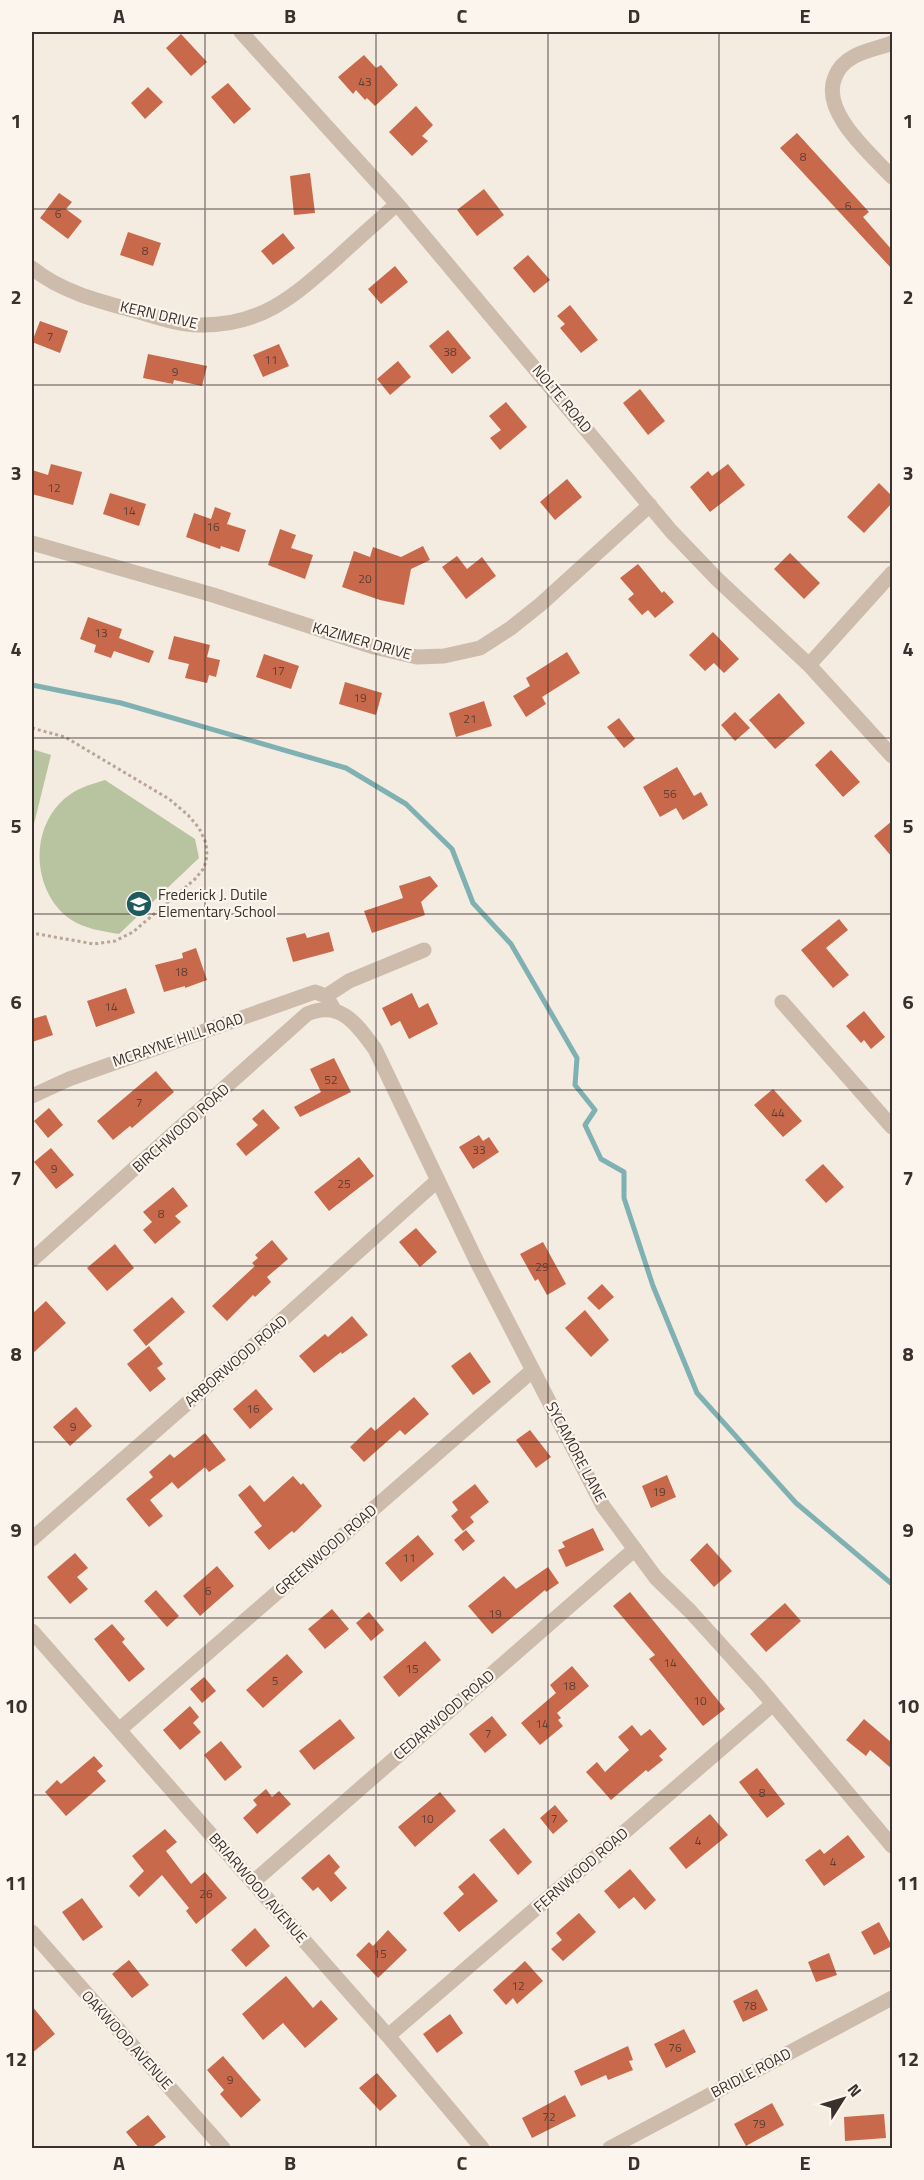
<svg xmlns="http://www.w3.org/2000/svg" width="924" height="2180" font-family="'Titillium Web',sans-serif">
<style>
.green{fill:#b8c4a0}
.lines{fill:none;stroke-linecap:round;stroke-linejoin:round}
.stream{stroke:#7fb0b2;stroke-width:5}
.building{fill:#c8694b}
.path{stroke:#b9a596;stroke-width:3;stroke-dasharray:3 3;stroke-linecap:butt}
.minor{stroke:#cdbbac;stroke-width:15}
.grid{fill:none;stroke:#3b302b;stroke-width:1.5;stroke-opacity:0.55}
.labels{text-anchor:middle;stroke-width:4.5;stroke-linejoin:round;paint-order:stroke}
.number-label{font-size:12px;fill:#5e3e33}
.street-label{font-size:15px;fill:#3b302b;stroke:#fbf5ee}
.poi-label{font-size:15px;fill:#3b302b;stroke:#fbf5ee;text-anchor:start}
.neatline{fill:none;stroke:#3b302b;stroke-width:2}
.grid-label{font-size:20px;text-anchor:middle;font-weight:bold;fill:#3b302b}
</style>
<rect width="100%" height="100%" fill="#f4ebe1"/>
<!-- green -->
<path class="green" d="M32,749L51,755L32,832Z
M105,780L195,839L199,858L119,934C102,931 85,929 70,919C34,893 29,835 60,803C72,790 88,785 105,780Z"/>
<g class="lines">
<!-- stream -->
<path class="stream" d="M32,685L121,703L346,768L406,804L452,849L473,903L511,944L577,1058L575,1085L595,1110L585,1125L601,1159L624,1172V1198L653,1286L697,1393L796,1503L892,1584"/>
</g>
<!-- building -->
<path class="building" d="M181,34L207,62L191,76L166,48Z
M364,55L376,68L381,65L398,85L375,106L367,98L365,100L356,90L353,94L338,77Z
M228,83L251,109L234,124L211,97Z
M148,87L163,102L145,119L131,103Z
M416,106L433,125L422,136L428,141L412,156L389,132Z
M797,133L869,212L863,217L892,250V269L780,148Z
M310,173L315,213L294,215L290,176Z
M484,189L504,215L477,236L457,210Z
M59,193L72,202L66,209L82,221L68,239L40,218Z
M128,232L161,243L153,266L120,255Z
M283,233L295,248L273,265L261,251Z
M528,255L550,280L534,293L513,268Z
M395,266L408,282L381,304L368,289Z
M570,305L598,340L581,353L560,328L565,324L557,316Z
M40,321L68,331L60,353L32,342Z
M448,330L471,358L452,374L429,346Z
M279,344L289,366L263,377L253,355Z
M148,354L207,366L202,386L174,380L173,384L143,378Z
M398,361L411,377L390,395L377,379Z
M640,389L665,421L648,435L623,403Z
M506,402L527,427L500,450L490,438L501,430L489,416Z
M51,464L82,472L73,505L32,494V470L48,475Z
M728,464L745,485L710,512L690,487L708,471L712,476Z
M567,479L582,497L555,520L540,502Z
M879,483L892,496V503L864,533L847,517Z
M110,493L146,504L139,526L103,514Z
M215,507L231,513L227,524L246,530L239,552L221,546L220,549L186,537L194,513L211,519Z
M280,529L296,535L291,548L313,555L305,579L268,565Z
M423,546L430,560L411,569L404,605L380,600L342,587L354,551L370,557L373,547L401,557Z
M790,553L820,583L804,599L774,569Z
M457,556L467,569L482,557L496,576L466,599L442,567Z
M638,564L662,593L664,591L674,602L655,618L648,610L642,615L628,599L634,594L620,578Z
M88,617L122,629L119,638L154,651L149,663L114,651L111,658L94,652L96,645L80,639Z
M713,632L739,659L724,673L714,663L705,671L689,655Z
M174,636L210,645L207,657L220,660L216,677L209,675L207,683L185,678L189,664L168,659Z
M567,652L580,673L542,697L546,704L526,717L513,696L530,686L526,678Z
M264,654L299,666L291,689L256,677Z
M345,682L382,693L376,715L339,704Z
M779,693L805,723L775,749L749,720Z
M484,701L492,726L456,737L449,713Z
M735,712L750,728L735,741L721,725Z
M619,718L635,739L624,748L607,727Z
M831,750L860,782L843,797L815,765Z
M677,767L694,796L701,792L708,805L683,820L676,808L660,817L643,787Z
M892,821V857L874,836Z
M430,876L438,886L421,902L425,915L372,933L364,911L403,898L399,886Z
M839,919L848,930L826,948L849,975L833,988L801,950Z
M329,932L334,951L293,962L286,938L305,933L307,938Z
M196,948L207,980L185,988V986L164,992L155,965L183,958L182,953Z
M126,988L135,1013L96,1027L87,1001Z
M412,993L419,1008L428,1003L438,1024L409,1039L400,1021L391,1026L382,1008Z
M864,1011L885,1037L871,1049L864,1040L861,1043L846,1026Z
M46,1015L53,1035L32,1042V1019Z
M334,1058L351,1092L300,1117L294,1107L321,1092L310,1069Z
M156,1071L174,1092L132,1128L130,1126L113,1140L97,1121Z
M773,1089L802,1121L783,1137L754,1105Z
M49,1108L63,1125L48,1138L34,1121Z
M263,1109L280,1128L246,1156L236,1144L258,1125L252,1119Z
M479,1135L483,1141L489,1137L499,1152L473,1169L459,1147Z
M51,1148L74,1175L56,1189L34,1162Z
M359,1157L374,1176L329,1211L314,1192Z
M823,1164L844,1187L826,1203L805,1180Z
M173,1187L188,1206L175,1216L181,1222L155,1244L143,1230L152,1222L143,1212Z
M416,1228L437,1252L420,1267L399,1242Z
M272,1240L288,1259L267,1277L271,1282L255,1297L253,1295L227,1321L212,1306L255,1266L252,1263L258,1258L255,1255Z
M543,1242L566,1284L547,1295L538,1279L535,1281L520,1254Z
M115,1244L134,1268L107,1291L87,1268Z
M602,1284L614,1297L599,1310L587,1298Z
M172,1297L185,1312L146,1346L133,1330Z
M46,1301L66,1323L32,1354V1314Z
M585,1310L609,1340L591,1357L565,1328Z
M352,1316L368,1335L342,1354L341,1352L314,1373L299,1356L325,1334L328,1337Z
M149,1346L163,1364L157,1368L166,1379L150,1392L127,1364Z
M470,1352L491,1382L473,1395L451,1366Z
M256,1389L273,1409L250,1429L233,1409Z
M414,1397L429,1414L405,1435L400,1430L364,1462L350,1447L371,1427L375,1431Z
M76,1407L92,1426L70,1446L53,1427Z
M530,1430L551,1457L536,1468L516,1440Z
M205,1433L226,1460L209,1472L205,1467L178,1489L172,1482L150,1500L163,1516L149,1527L126,1499L153,1477L149,1472L170,1454L174,1458Z
M667,1475L676,1497L651,1508L642,1486Z
M293,1476L301,1485L303,1483L322,1506L294,1533L292,1531L269,1550L254,1532L262,1526L238,1495L250,1485L264,1502Z
M475,1484L489,1502L470,1517L474,1522L463,1531L451,1516L458,1510L452,1502Z
M593,1528L604,1550L566,1567L558,1550L565,1547L562,1542Z
M466,1530L475,1541L463,1551L454,1540Z
M418,1535L434,1554L401,1582L385,1563Z
M707,1543L732,1571L714,1587L690,1560Z
M75,1553L88,1568L77,1577L88,1589L70,1604L47,1577Z
M217,1566L234,1586L200,1616L183,1596Z
M548,1567L559,1583L546,1592L545,1590L492,1634L468,1606L504,1576L516,1589Z
M156,1590L179,1616L167,1627L144,1601Z
M630,1592L725,1709L703,1726L649,1659L655,1655L613,1606Z
M785,1603L801,1621L766,1652L750,1634Z
M332,1609L349,1629L325,1649L308,1629Z
M369,1612L384,1630L371,1641L356,1623Z
M112,1624L125,1639L122,1642L145,1669L129,1682L94,1639Z
M425,1641L441,1660L399,1697L383,1677Z
M287,1654L303,1672L263,1708L246,1690Z
M572,1666L589,1686L557,1713L561,1718L558,1720L563,1726L540,1745L521,1723L556,1693L550,1685Z
M204,1677L216,1691L202,1703L190,1689Z
M190,1706L199,1717L193,1723L201,1732L180,1750L163,1730Z
M492,1716L507,1735L485,1753L469,1734Z
M340,1719L355,1738L314,1770L299,1751Z
M864,1719L892,1743V1769L870,1750L866,1756L846,1740Z
M632,1725L641,1736L650,1729L667,1749L659,1756L663,1760L648,1772L646,1770L611,1800L586,1772L597,1762L605,1772L629,1750L618,1737Z
M221,1741L242,1767L225,1781L204,1755Z
M94,1756L103,1766L97,1771L106,1781L66,1816L45,1792L57,1780L61,1784Z
M757,1768L785,1804L767,1818L739,1782Z
M266,1789L272,1797L279,1791L291,1804L257,1834L243,1818L257,1805L253,1800Z
M440,1792L456,1811L415,1847L398,1827Z
M555,1805L568,1821L553,1834L540,1818Z
M710,1814L728,1835L686,1869L669,1848Z
M504,1828L532,1862L518,1875L489,1840Z
M165,1829L177,1842L166,1851L191,1884L205,1872L227,1898L196,1924L186,1911L189,1908L162,1875L139,1897L129,1886L144,1871L132,1856Z
M848,1835L865,1857L824,1886L805,1860L820,1849L824,1854Z
M329,1854L340,1867L334,1873L347,1888L331,1902L318,1887L313,1891L301,1878Z
M630,1869L656,1900L645,1910L634,1897L619,1909L604,1891Z
M474,1873L498,1901L459,1932L443,1913L464,1894L458,1887Z
M82,1898L103,1927L83,1941L62,1912Z
M579,1913L596,1932L563,1961L551,1949L562,1940L556,1933Z
M879,1922L892,1946L874,1955L861,1932Z
M255,1928L270,1946L246,1967L231,1950Z
M388,1930L407,1950L378,1978L356,1955L369,1942L373,1946Z
M829,1953L837,1975L816,1982L808,1962Z
M129,1960L149,1985L132,1998L112,1974Z
M525,1961L543,1981L517,2004L513,1998L506,2005L493,1990Z
M286,1976L313,2008L321,2000L338,2019L305,2048L283,2023L263,2040L242,2014Z
M757,1989L768,2010L743,2022L733,2001Z
M32,2006L55,2034L32,2053Z
M450,2014L463,2033L437,2053L423,2034Z
M684,2029L696,2052L666,2068L654,2044Z
M628,2046L633,2060L629,2061L633,2070L608,2080L606,2075L581,2086L574,2071Z
M223,2056L261,2100L241,2118L220,2094L224,2090L207,2070Z
M377,2073L397,2096L380,2111L359,2088Z
M565,2095L576,2116L532,2138L522,2118Z
M772,2103L784,2125L746,2146L734,2124Z
M884,2114L886,2138L845,2141L844,2117Z
M148,2115L166,2137L151,2148H139L126,2132Z"/>
<g class="lines">
<!-- path -->
<path class="path" d="M32,728L65,737L169,799L188,815L199,828L206,843L207,856L204,868L195,879L133,932L115,941L94,944L32,933"/>
<!-- minor -->
<path class="minor" d="M241,32L397,204L671,531L717,579L809,665L892,756
M892,43C880,48 865,50 853,57C844,62 838,69 835,77C820,112 871,154 892,177
M32,268C60,291 98,301 132,310C154,316 177,325 199,325C261,326 293,297 336,259C356,240 377,222 397,204
M32,543L213,595L374,647L417,657L444,656L480,648L511,628L541,604L650,505
M809,665L892,573
M326,996L349,981L424,950
M782,1002L892,1127
M32,1096L69,1079L315,992L326,996L335,1011
M32,1260L307,1014C341,999 358,1026 375,1049L477,1262L603,1506L656,1578L690,1611L758,1686L892,1846
M32,1539L263,1337L438,1180
M32,1631L388,2036L482,2148
M119,1730L533,1370
M253,1882L635,1549
M32,1932L223,2148
M388,2036L773,1704
M610,2148L892,1998"/>
</g>
<!-- grid -->
<path class="grid" d="M205,32V2148M376,32V2148M548,32V2148M719,32V2148M32,209H892M32,385H892M32,562H892M32,738H892M32,914H892M32,1090H892M32,1266H892M32,1442H892M32,1618H892M32,1795H892M32,1971H892"/>
<!-- icons -->
<defs>
<g id="school-disc" transform="scale(1.35)"><circle r="9.5" fill="#1f5a5e" stroke="#fbf5ee"/><path d="M0-5L7-2L0 1L-7-2ZM-4 1L0 2.5L4 1V4Q0 6-4 4Z" fill="#fff"/></g>
</defs>
<g fill-rule="evenodd">
<use href="#school-disc" x="139" y="904"/>
</g>
<g class="labels">
<!-- number labels -->
<g class="number-label">
<text x="365" y="86">43</text>
<text x="803" y="161">8</text>
<text x="848" y="210">6</text>
<text x="58" y="218">6</text>
<text x="145" y="255">8</text>
<text x="50" y="341">7</text>
<text x="450" y="356">38</text>
<text x="271" y="364">11</text>
<text x="175" y="376">9</text>
<text x="54" y="492">12</text>
<text x="129" y="515">14</text>
<text x="213" y="531">16</text>
<text x="365" y="583">20</text>
<text x="101" y="637">13</text>
<text x="278" y="675">17</text>
<text x="360" y="702">19</text>
<text x="470" y="723">21</text>
<text x="670" y="798">56</text>
<text x="181" y="976">18</text>
<text x="111" y="1011">14</text>
<text x="331" y="1084">52</text>
<text x="139" y="1107">7</text>
<text x="778" y="1117">44</text>
<text x="479" y="1154">33</text>
<text x="54" y="1173">9</text>
<text x="344" y="1188">25</text>
<text x="161" y="1218">8</text>
<text x="542" y="1271">29</text>
<text x="253" y="1413">16</text>
<text x="73" y="1431">9</text>
<text x="659" y="1496">19</text>
<text x="409" y="1562">11</text>
<text x="208" y="1595">6</text>
<text x="495" y="1618">19</text>
<text x="670" y="1667">14</text>
<text x="412" y="1673">15</text>
<text x="275" y="1685">5</text>
<text x="569" y="1690">18</text>
<text x="700" y="1705">10</text>
<text x="542" y="1728">14</text>
<text x="488" y="1738">7</text>
<text x="762" y="1797">8</text>
<text x="427" y="1823">10</text>
<text x="554" y="1823">7</text>
<text x="698" y="1845">4</text>
<text x="833" y="1866">4</text>
<text x="206" y="1898">26</text>
<text x="380" y="1958">15</text>
<text x="518" y="1990">12</text>
<text x="750" y="2010">78</text>
<text x="675" y="2052">76</text>
<text x="230" y="2084">9</text>
<text x="549" y="2121">72</text>
<text x="759" y="2128">79</text>
</g>
<!-- street labels -->
<g class="street-label">
<text transform="translate(159 315) rotate(13)" y="5">KERN DRIVE</text>
<text transform="translate(562 399) rotate(50)" y="5">NOLTE ROAD</text>
<text transform="translate(362 641) rotate(16)" y="5">KAZIMER DRIVE</text>
<text transform="translate(178 1040) rotate(-19)" y="5">MCRAYNE HILL ROAD</text>
<text transform="translate(181 1128) rotate(-42)" y="5">BIRCHWOOD ROAD</text>
<text transform="translate(236 1361) rotate(-41)" y="5">ARBORWOOD ROAD</text>
<text transform="translate(576 1452) rotate(62)" y="5">SYCAMORE LANE</text>
<text transform="translate(326 1550) rotate(-41)" y="5">GREENWOOD ROAD</text>
<text transform="translate(444 1715) rotate(-41)" y="5">CEDARWOOD ROAD</text>
<text transform="translate(581 1870) rotate(-41)" y="5">FERNWOOD ROAD</text>
<text transform="translate(258 1888) rotate(49)" y="5">BRIARWOOD AVENUE</text>
<text transform="translate(127 2040) rotate(48)" y="5">OAKWOOD AVENUE</text>
<text transform="translate(751 2073) rotate(-28)" y="5">BRIDLE ROAD</text>
</g>
<!-- poi labels -->
<g class="poi-label">
<text x="158" y="900">Frederick J. Dutile<tspan x="158" dy="17">Elementary School</tspan></text>
</g>
</g>
<!-- border -->
<rect width="924" height="2180" fill="none" stroke="#fbf5ee" stroke-width="66"/>
<!-- north arrow -->
<g transform="translate(843 2099) rotate(53)" stroke="#fbf5ee" stroke-width="4.5" paint-order="stroke">
<path d="M0-4.5L10 22L0 15L-10 22Z" fill="#3b302b"/>
<text y="-9" font-size="16" font-weight="bold" text-anchor="middle" fill="#3b302b">N</text>
</g>
<rect x="33" y="33" width="858" height="2114" class="neatline"/>
<g class="grid-label">
<text x="119" y="23">A</text>
<text x="290" y="23">B</text>
<text x="462" y="23">C</text>
<text x="634" y="23">D</text>
<text x="805" y="23">E</text>
<text x="16" y="128">1</text>
<text x="908" y="128">1</text>
<text x="16" y="304">2</text>
<text x="908" y="304">2</text>
<text x="16" y="480">3</text>
<text x="908" y="480">3</text>
<text x="16" y="656">4</text>
<text x="908" y="656">4</text>
<text x="16" y="833">5</text>
<text x="908" y="833">5</text>
<text x="16" y="1009">6</text>
<text x="908" y="1009">6</text>
<text x="16" y="1185">7</text>
<text x="908" y="1185">7</text>
<text x="16" y="1361">8</text>
<text x="908" y="1361">8</text>
<text x="16" y="1537">9</text>
<text x="908" y="1537">9</text>
<text x="16" y="1713">10</text>
<text x="908" y="1713">10</text>
<text x="16" y="1890">11</text>
<text x="908" y="1890">11</text>
<text x="16" y="2066">12</text>
<text x="908" y="2066">12</text>
<text x="119" y="2170">A</text>
<text x="290" y="2170">B</text>
<text x="462" y="2170">C</text>
<text x="634" y="2170">D</text>
<text x="805" y="2170">E</text>
</g>
</svg>
